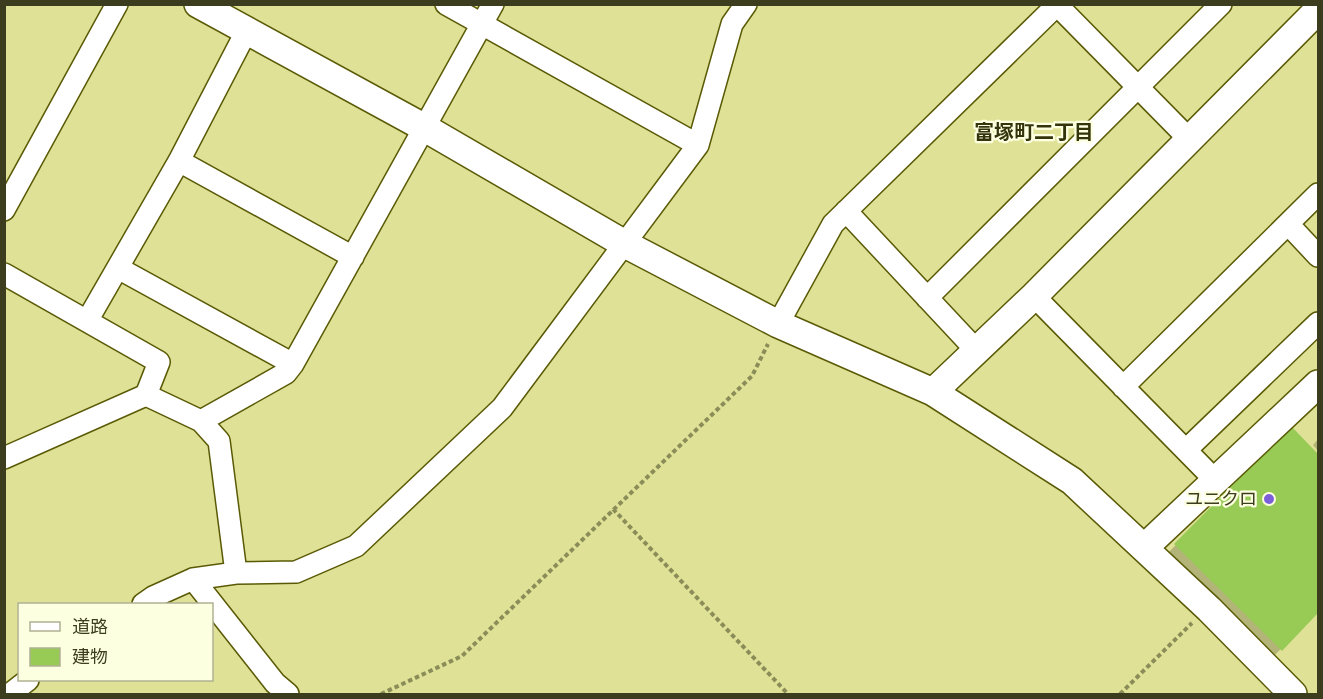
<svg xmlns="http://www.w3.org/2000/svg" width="1323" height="699" font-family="'Titillium Web','Noto Sans JP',sans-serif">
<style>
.shadow{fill:#0003}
.building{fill:#97cb56}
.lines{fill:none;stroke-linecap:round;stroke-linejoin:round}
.minor-casing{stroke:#5a5a06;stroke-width:24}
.tertiary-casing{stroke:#5a5a06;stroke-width:30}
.path{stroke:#8b8d58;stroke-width:4;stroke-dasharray:4.5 3;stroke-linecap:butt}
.minor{stroke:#fff;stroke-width:21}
.tertiary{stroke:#fff;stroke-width:27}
.poi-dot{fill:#7b60da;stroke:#fdffe1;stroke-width:2}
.labels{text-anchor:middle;stroke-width:4.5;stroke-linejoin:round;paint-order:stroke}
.poi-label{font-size:18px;fill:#3c3d1e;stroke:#fdffe1;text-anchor:end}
.neighbourhood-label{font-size:20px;font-weight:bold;fill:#33340c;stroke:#fdffe1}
</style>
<rect width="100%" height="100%" fill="#dfe196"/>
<!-- shadow -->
<path class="shadow" d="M1291,428L1318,456V611L1268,662L1163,558Z
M1318,439V451L1313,445Z"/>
<!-- building -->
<path class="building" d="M1291,426L1318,454V613L1282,651L1174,544Z"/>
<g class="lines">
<!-- minor casing -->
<g class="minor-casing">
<path id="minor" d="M446,4L698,145
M1057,5L1189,139
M179,161L353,257
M4,210L117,4
M846,211L976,350
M1288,224L1318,256
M118,268L293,364
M4,274L159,362L146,395L4,458
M1034,296L1216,481
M927,298L1221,4
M87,321L179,161L247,30
M778,324L833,224L1058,4
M1123,387L1318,194
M146,395L201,421L219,441L236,573
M201,421L286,373L293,364L493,4
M1186,450L1318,323
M193,579L275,683L288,694
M143,604L153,597L193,579L236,573L296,572L356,546L502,408L698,145L732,24L746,4
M10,694L28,680"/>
</g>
<!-- tertiary casing -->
<g class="tertiary-casing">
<path id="tertiary" d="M198,4L425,128L623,243L778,324L933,392L1072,481L1209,609L1293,694
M933,392L1034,296L1318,10
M1144,548L1318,384"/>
</g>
<!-- path -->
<path class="path" d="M613,509L788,694
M381,694L462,656L752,376L768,344
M1120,694L1192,623"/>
<!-- minor -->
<use href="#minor" class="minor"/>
<!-- tertiary -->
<use href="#tertiary" class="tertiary"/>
</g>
<!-- markers -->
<circle class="poi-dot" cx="1269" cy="499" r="6"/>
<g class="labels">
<!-- poi labels -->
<g class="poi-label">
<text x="1257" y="505">ユニクロ</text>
</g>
<!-- neighbourhood labels -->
<g class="neighbourhood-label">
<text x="1034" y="139">富塚町二丁目</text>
</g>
</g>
<!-- border -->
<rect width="1323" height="699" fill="none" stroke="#3c3d1e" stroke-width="12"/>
<!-- legend -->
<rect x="18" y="603" width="195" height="78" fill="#fdffe1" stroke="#b0b193" stroke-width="1.5"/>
<rect x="30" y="622" width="30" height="9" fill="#ffffff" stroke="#b0b193" stroke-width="1.5"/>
<text x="72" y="633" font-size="18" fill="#3c3d1e">道路</text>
<rect x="30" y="648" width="30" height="18" fill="#97cb56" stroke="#b0b193" stroke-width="1.5"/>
<text x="72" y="663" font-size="18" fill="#3c3d1e">建物</text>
</svg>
